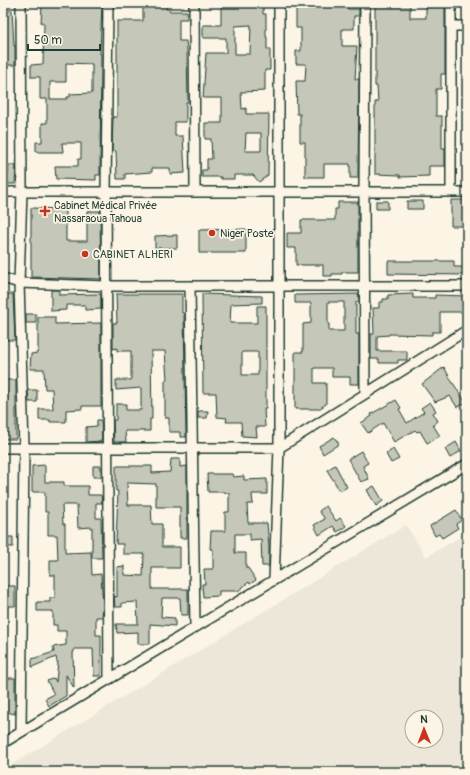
<svg xmlns="http://www.w3.org/2000/svg" width="470" height="775" font-family="Pangolin,sans-serif">
<style>
.built{fill:#ece7d8;fill-rule:evenodd}
.building{fill:#c5c7b9;stroke:#1f3d34;fill-rule:evenodd}
.lines{fill:none;stroke-linecap:round;stroke-linejoin:round}
.minor-casing{stroke:#1f3d34;stroke-width:12}
.minor{stroke:#fcf5e5;stroke-width:9}
.poi-dot{fill:#c8321e;stroke:#fcf5e5;stroke-width:1.5}
.labels{text-anchor:middle;stroke-width:3.5;stroke-linejoin:round;paint-order:stroke}
.poi-label{font-size:11px;fill:#1f3d34;stroke:#fcf5e5;text-anchor:start}
</style>
<rect width="100%" height="100%" fill="#fcf5e5"/>
<filter id="ink" filterUnits="userSpaceOnUse"><feTurbulence type="fractalNoise" baseFrequency=".025" numOctaves="2"/><feDisplacementMap in="SourceGraphic" scale="8" xChannelSelector="R" yChannelSelector="G"/><feConvolveMatrix kernelMatrix="1 2 1 2 8 2 1 2 1" color-interpolation-filters="sRGB"/></filter>
<g filter="url(#ink)">
<!-- built -->
<path class="built" d="M406,525L426,557L467,533V772H3V770ZM412,717H436V741H412Z"/>
<!-- building -->
<path class="building" d="M56,3H102L100,54H101L100,175H96V180L56,179L55,166H78V159H81V143H62L63,152H36V142H42V123H47V99H40V77H31V65L43,64L44,23H41L42,5H56ZM66,63L92,64V93L70,94V97H67V99H50V82H66Z
M146,3H166V9H169L170,11H187V19H179V41H186L187,49L188,102H186V122H175V136H183L185,173L170,174V168H152V172L125,174V179H117L116,151H112L113,117H117V21H143V7H146Z
M221,3H257V5L263,4V14H266V37H267V49H270V70H265V91L241,92L242,109L246,108V114H269L268,175L259,182L253,175H234V179H221V177H202V170H207V159H212L211,139H205V123H222V98H203L206,53H226V38H203V25H221ZM251,25L250,54H235V26ZM246,133H261V151H245Z
M296,3H348V9H359V16H354V29H342V46H357L355,79H359L358,178H350V164H324V177H305V142H300V114H297L296,81H305L306,64H296V51H301V28H296Z
M375,3H410V18H426V7H437V3H445V74H441V89H436V116H442V148H445V166H429V176L400,177V175L375,174V102H378L377,86H375Z
M3,10H12L14,46H15V65H3Z
M8,165H16L15,184H5V173H8Z
M451,200H467V226H451Z
M376,201H388V209H376Z
M407,201H423V209H407Z
M338,202H358V272H342V274H332V276H323V265H296V248H287V233H301V220H335V209H338Z
M31,208L66,209V241H87V211H100L101,279L31,277Z
M246,229V253H199V230Z
M177,235V248H155V236Z
M388,261H454V267H467V275L388,274Z
M51,290H59V295L101,294V309L85,310V305H66V310L51,311Z
M5,294H13L15,340H6V339H3V323H5Z
M116,294H182V313H184L186,437H180V432H169V418H165V380H167L165,351H151L152,419H150V431H125L126,442H114L113,420H116V404H126V410H141V388L116,390V380H131V351H117V348L113,349V323H117Z
M202,294L262,296V303L231,304L230,323H257V306H266V408H264L265,427H256L257,437L242,436L241,422H226L227,418L217,417L216,393H203ZM242,352H258V375H242Z
M359,294V302H356V334H359V384H350V377H332V368H314V383H326V404L319,409H295V352H303V324L311,323V303H295V295ZM328,302H344V331H329V324H328Z
M413,294V298H435V295L467,296V305L463,306V312H440V332H432V335L389,334V335L377,336V351H407V360H398V363H379V359H371V334H374L373,308H379V302H383V299H388V295Z
M26,314H36V323H26Z
M38,317H55V324L101,323V406H82V409L66,410V422H50V420H39V409H53L52,389H45L44,369H30L31,354L37,353V352H38Z
M444,367L451,380L466,403L457,407L450,396L435,402L422,384Z
M3,380H16V439H3V432H6V409H7L8,393H3Z
M28,390H37V402H29Z
M396,400L401,408L399,409L407,423L424,412L421,408L430,402L436,411L433,413L438,421L433,425L440,436L427,443L420,431L417,432L415,430L394,442L383,423L368,433L361,423L372,416L371,414Z
M198,411H208L207,418H198Z
M97,420H101L102,441L86,442V427L97,426Z
M334,437L339,444L323,454L319,446Z
M456,442L461,451L450,458L445,449Z
M393,449L399,459L391,463L386,454Z
M361,451L368,463L363,466L369,479L361,482L348,459Z
M171,459H180V467L187,466V538H180V507H156V484L127,483L128,505H151L152,524H162V547H180V568H152V589H188V615H181L180,598H162L161,617L175,618V626L150,624V644H138V632L117,633L116,624H138L137,602L122,603V607H115L114,596L117,597V567L124,566V575L143,576L144,554H123V544H116L118,491H116V466H152V473L170,472Z
M45,465V482H64V486H88V495H101L102,503H96V518H101L102,558H92V527L78,528L77,505H62L63,524H65V553L91,552L92,575L101,574L103,607L102,617H96V635H101V676H94L93,649H74V652H73L74,688L66,675V696L49,706L45,699L54,694L47,681L54,678L56,682L58,662H57L56,657L32,667V659L54,652L53,647L66,645V631H57V625H53V611H37V602H50V598H55V575H50V560H58L57,535H48V512H45V492H32V466Z
M335,465L347,487L340,491L327,470Z
M93,466H101V477H93Z
M207,474H232L233,477L244,476V480L267,479V494H252L253,504H247L248,523H267L269,547V566H262L261,539L250,540V534H235V553H246V568H248L256,580L250,584L249,582L238,591H219V596L203,597L202,584H205L204,569H213V549H210L211,531H225V512H229V493H225V492H208Z
M374,486L383,501L376,506L367,490Z
M326,506L336,521L340,518L346,526L337,532L333,526L319,535L314,525L325,519L319,511Z
M456,510L462,520L456,524L458,528L442,538L439,534L435,536L430,526Z
M6,537H13V547H6Z
M6,586H15V606H6Z
M6,678H15V714L3,711V693H6Z"/>
<g class="lines">
<!-- minor casing -->
<g class="minor-casing">
<path id="minor" d="M108,3L106,192L109,679
M194,3L195,192
M365,3L364,192L365,394
M451,26H467
M3,192H467
M451,192V3
M3,278L19,283L106,286H467
M190,286L195,627
M3,448H279L467,330
M274,580L279,448V3
M21,732L24,448L19,283L22,191L21,3
M3,743L467,464"/>
</g>
<!-- minor -->
<use href="#minor" class="minor"/>
</g>
</g>
<!-- markers -->
<g class="poi-dot">
<path d="M43 205h4v4h4v4h-4v4h-4v-4h-4v-4h4z"/>
<circle cx="212" cy="233" r="4"/>
<circle cx="85" cy="254" r="4"/>
</g>
<g class="labels">
<!-- poi labels -->
<g class="poi-label">
<text x="54" y="209">Cabinet Médical Privée<tspan x="54" dy="13">Nassaraoua Tahoua</tspan></text>
<text x="220" y="237">Niger Poste</text>
<text x="93" y="258">CABINET ALHERI</text>
</g>
</g>
<!-- margin -->
<rect width="470" height="775" fill="none" stroke="#fcf5e5" stroke-width="16"/>
<rect x="8" y="8" width="454" height="759" fill="none" stroke="#1f3d34" stroke-width="1.5" filter="url(#ink)"/>
<!-- north arrow -->
<g transform="translate(424 729) rotate(359)"><circle r="19" fill="#fcf5e5" stroke="#a4ab9e"/>
<path d="M0-3L7 15L0 10L-7 15Z" fill="#c8321e"/>
<text y="-6" font-size="11" font-weight="bold" text-anchor="middle" fill="#1f3d34">N</text>
</g>
<!-- scale -->
<path d="M28 44v6h72v-6" fill="none" stroke="#1f3d34" stroke-width="2"/>
<text x="34" y="44" font-size="12" fill="#1f3d34" stroke="#fcf5e5" stroke-width="3" paint-order="stroke">50 m</text>
</svg>
